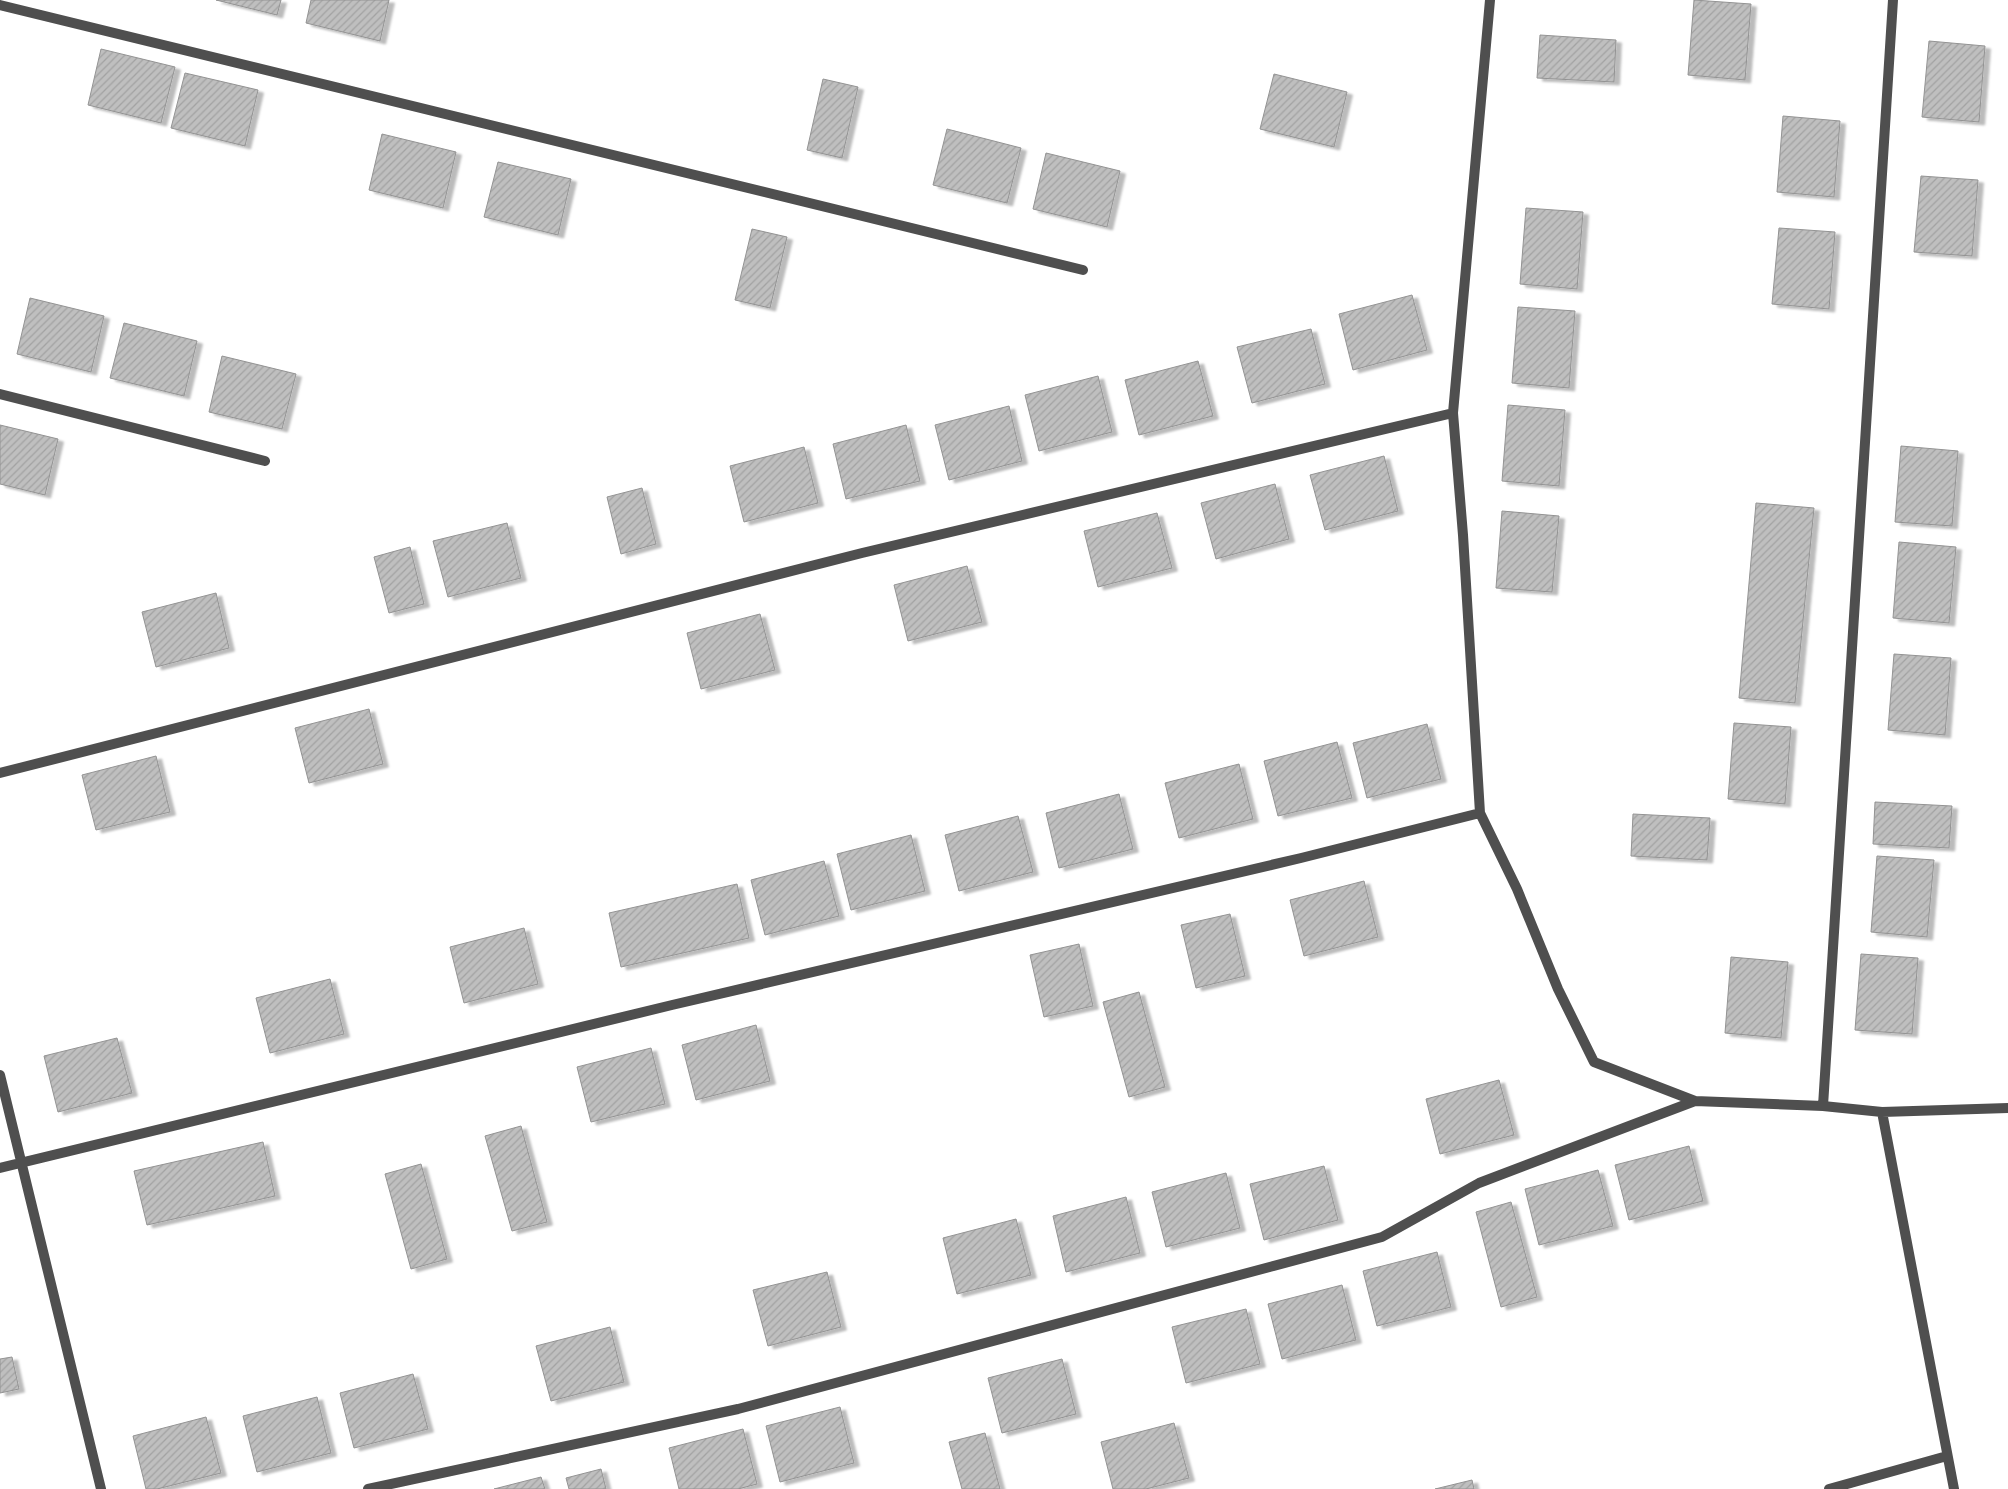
<svg xmlns="http://www.w3.org/2000/svg" width="2008" height="1489" font-family="'Source Sans 3',sans-serif">
<style>
.building{fill:url(#building-hatch);stroke:#939393;filter:url(#shadow)}
.lines{fill:none;stroke-linecap:round;stroke-linejoin:round}
.minor{stroke:#4f4f4f;stroke-width:10}
</style>
<defs>
<pattern id="building-hatch" width="6" height="6" patternUnits="userSpaceOnUse" patternTransform="scale(1.25)"><rect width="6" height="6" fill="#bfbfbf"/><path d="M-1 1l2-2M0 6l6-6M5 7l2-2" fill="none" stroke="#a2a2a2"/></pattern>
<filter id="shadow"><feDropShadow dx="5.5" dy="3" stdDeviation="1" flood-color="#0004"/></filter>
</defs>
<rect width="100%" height="100%" fill="#fff"/>
<!-- building -->
<path class="building" d="M216,0H281L277,15Z
M311,0H389L380,41L306,23Z
M1694,0L1751,4L1745,80L1688,75Z
M1540,35L1616,40L1614,82L1537,78Z
M1929,41L1985,46L1979,122L1922,117Z
M101,49L175,67L161,123L88,105Z
M185,73L258,90L245,146L171,128Z
M1274,74L1347,92L1334,147L1260,129Z
M823,79L858,87L842,158L807,150Z
M1783,116L1840,121L1834,197L1777,192Z
M947,129L1021,148L1007,203L933,185Z
M382,134L456,152L443,208L369,190Z
M1046,153L1120,171L1107,227L1033,209Z
M498,162L571,179L558,235L484,217Z
M1921,176L1978,180L1972,256L1914,252Z
M1526,208L1583,212L1577,289L1520,284Z
M1779,228L1835,232L1829,309L1772,304Z
M752,229L787,237L770,308L735,300Z
M1412,295L1427,350L1353,370L1339,314Z
M30,298L104,316L91,372L17,354Z
M1518,307L1575,311L1569,388L1512,383Z
M124,323L197,341L184,396L110,378Z
M1311,329L1325,384L1252,403L1237,347Z
M222,356L296,374L282,429L209,412Z
M1198,361L1213,416L1139,435L1125,380Z
M1098,376L1112,432L1039,451L1025,395Z
M1508,405L1565,410L1559,486L1502,481Z
M1009,406L1022,461L949,480L935,425Z
M0,425L58,439L45,495L0,484Z
M906,425L920,481L846,499L833,444Z
M1901,446L1958,451L1952,526L1895,522Z
M804,447L818,503L744,522L730,466Z
M1384,456L1398,511L1325,530L1310,475Z
M1275,484L1289,539L1216,559L1201,503Z
M642,488L656,544L621,554L607,497Z
M1756,503L1814,508L1795,703L1739,698Z
M1502,511L1559,516L1552,592L1496,588Z
M1157,513L1172,568L1098,587L1084,531Z
M507,523L521,578L448,597L433,541Z
M1899,542L1956,547L1949,623L1893,618Z
M410,547L424,604L389,613L374,557Z
M967,566L982,622L908,641L894,585Z
M216,593L229,648L156,667L142,612Z
M760,614L775,670L701,689L687,633Z
M1894,654L1951,658L1945,735L1888,730Z
M369,709L383,764L309,783L295,728Z
M1734,723L1791,727L1785,804L1728,799Z
M1427,724L1441,779L1367,798L1353,743Z
M1337,742L1352,798L1278,816L1264,761Z
M156,756L170,812L96,830L82,775Z
M1239,764L1253,819L1179,838L1165,783Z
M1119,794L1133,849L1059,868L1046,813Z
M1875,802L1952,806L1949,848L1873,844Z
M1633,814L1710,818L1707,860L1631,856Z
M1018,816L1033,872L959,891L945,835Z
M911,835L925,891L851,910L837,854Z
M1877,856L1934,860L1927,937L1871,932Z
M824,861L839,916L765,935L751,880Z
M1364,881L1378,937L1304,956L1290,900Z
M737,884L749,938L621,967L609,913Z
M1230,914L1245,976L1196,988L1181,925Z
M524,928L538,984L464,1003L450,947Z
M1079,944L1093,1006L1044,1017L1030,955Z
M1861,954L1918,958L1912,1034L1855,1030Z
M1731,957L1788,962L1781,1038L1725,1033Z
M330,979L344,1034L270,1053L256,998Z
M1139,992L1165,1087L1129,1097L1103,1002Z
M756,1025L770,1081L696,1100L682,1045Z
M117,1038L132,1093L58,1112L44,1056Z
M651,1048L665,1104L591,1122L577,1067Z
M1499,1080L1514,1135L1440,1154L1426,1099Z
M521,1126L547,1222L512,1231L485,1136Z
M263,1142L275,1196L147,1225L134,1171Z
M1689,1146L1703,1201L1629,1220L1615,1165Z
M421,1164L447,1259L411,1269L385,1174Z
M1324,1166L1338,1220L1264,1240L1250,1184Z
M1598,1170L1613,1226L1539,1245L1525,1189Z
M1226,1173L1240,1228L1166,1247L1152,1192Z
M1126,1197L1140,1253L1066,1272L1053,1216Z
M1511,1202L1537,1297L1501,1307L1476,1212Z
M1016,1219L1031,1275L957,1294L943,1238Z
M1437,1252L1451,1307L1377,1326L1363,1271Z
M827,1272L841,1327L768,1346L753,1290Z
M1342,1285L1356,1340L1282,1359L1268,1304Z
M1246,1309L1260,1364L1186,1383L1172,1327Z
M610,1327L624,1382L551,1401L536,1346Z
M12,1357L19,1389L0,1393V1359Z
M1062,1359L1076,1414L1002,1433L988,1378Z
M413,1374L428,1429L354,1448L340,1393Z
M317,1397L331,1453L257,1472L243,1416Z
M840,1407L854,1463L780,1482L766,1426Z
M206,1417L221,1473L157,1489H146L133,1436Z
M1174,1423L1189,1478L1146,1489H1113L1101,1442Z
M743,1429L757,1484L738,1489H679L669,1448Z
M985,1433L1000,1489H962L949,1442Z
M601,1469L606,1489H569L566,1478Z
M541,1477L545,1489H494Z
M1472,1480L1474,1489H1435Z"/>
<g class="lines">
<!-- minor -->
<path class="minor" d="M1490,0L1453,413L1463,535L1480,813L1517,889L1558,989L1594,1062L1695,1101L1823,1106L1882,1112L2008,1108
M0,5L1083,270
M0,394L265,461
M0,773L862,553L1453,413
M0,1075L101,1489
M1823,1106L1893,0
M1882,1112L1954,1489
M0,1168L672,1005L1301,858L1480,813
M368,1489L738,1409L1382,1237L1479,1183L1695,1101
M1829,1489L1947,1456"/>
</g>
</svg>
